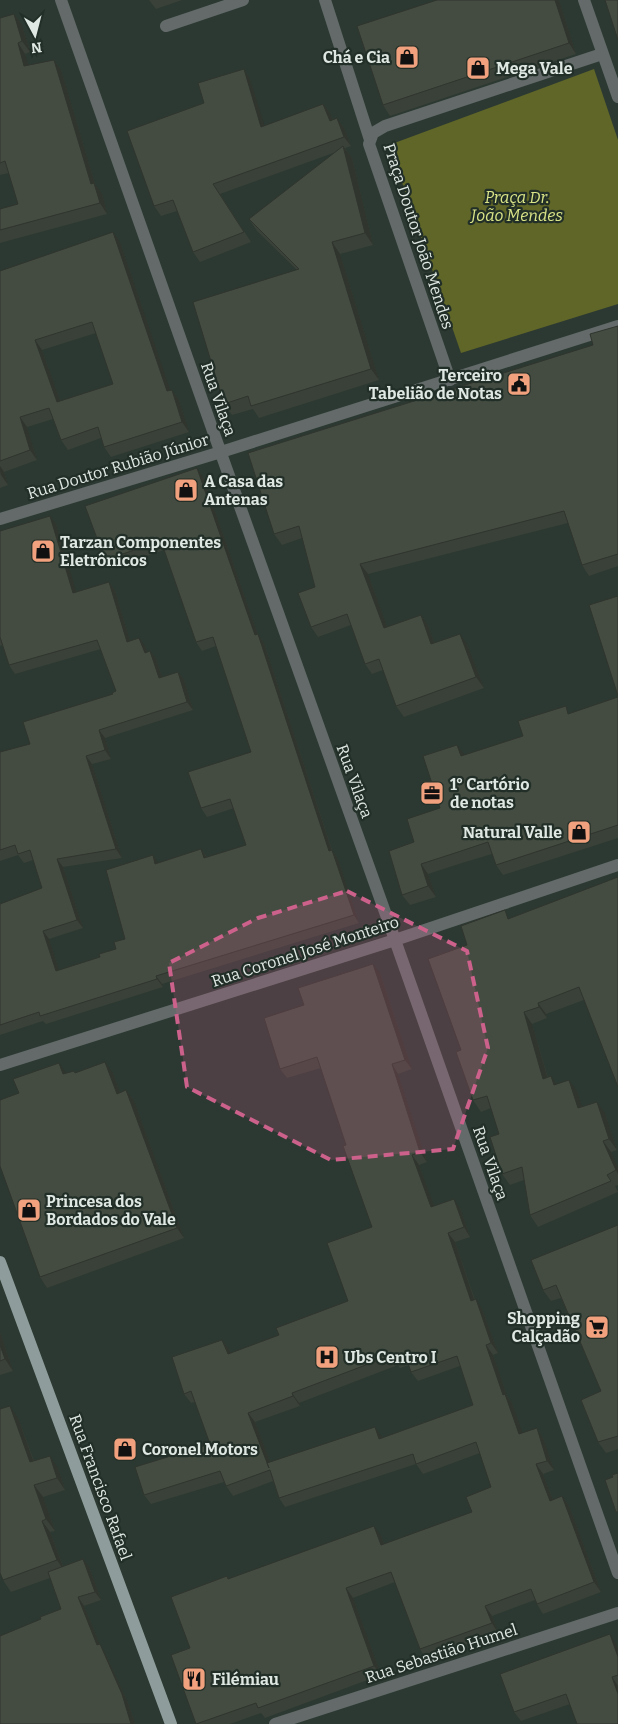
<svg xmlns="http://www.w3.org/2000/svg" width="618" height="1724" font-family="Bitter,serif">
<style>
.green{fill:#606627}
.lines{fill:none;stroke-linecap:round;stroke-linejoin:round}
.minor{stroke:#636a69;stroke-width:12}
.major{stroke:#8e9d9b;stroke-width:12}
.wall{fill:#3a4138;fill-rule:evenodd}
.shaded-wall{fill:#30352e}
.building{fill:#444c41;stroke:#30352e;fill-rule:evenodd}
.marked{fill:#cc618b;fill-opacity:0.2;stroke:#cc618b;stroke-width:4;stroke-dasharray:10 6;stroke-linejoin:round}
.labels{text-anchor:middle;stroke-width:4.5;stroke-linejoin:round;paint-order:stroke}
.poi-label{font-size:16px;font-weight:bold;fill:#e0e8e3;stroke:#222f28;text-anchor:start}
.park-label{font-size:16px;font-style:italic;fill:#dae587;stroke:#222f28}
.street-label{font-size:16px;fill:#e0e8e3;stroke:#222f28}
</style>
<rect width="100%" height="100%" fill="#2c3932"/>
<!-- green -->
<path class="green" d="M594,69L618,140V304L461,353L389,145Z"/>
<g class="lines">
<!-- minor -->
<path class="minor" d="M61,0L213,431L395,940L618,1573
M325,0L370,140
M584,0L618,97
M166,26L243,0
M450,380L369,144L373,133L385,126L602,54
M0,519L221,452L618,326
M0,1065L395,940L618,865
M275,1724L618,1613"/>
<!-- major -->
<path class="major" d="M0,1262L171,1724"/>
</g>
<!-- wall -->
<path class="wall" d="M149,0H182L156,9Z
M437,0H559L576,54L390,116L383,105Z
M14,14L22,25L30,52L25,54L28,66L54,60L61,70L95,184L102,194L107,214L0,243V209L18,204L9,173L0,175V18Z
M244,69L250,79L264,126L323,104L330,113L333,120L337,118L344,128L351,146L345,148L352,158L373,245L340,254L379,380L259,418L253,409L232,415L224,404L297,270L257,231L249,219L336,152L220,194L251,242L200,262L193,252L177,211L161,216L154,206L204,103Z
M120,242L170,390H172L179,400L189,432L111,457L104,447L101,438L68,450L61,440L53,419L27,427L37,460L4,472L8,485L0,488V271ZM96,333L113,384L60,401L42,350Z
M618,326V566L589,576L582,565L568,523L368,574L387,627L421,615L428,625L434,643L467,644L484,688L404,717L396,706L383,670L372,674L365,664L351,625L318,637L311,627L315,587L302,538L282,545L274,534L593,345Z
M203,477L258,635L264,643L332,850L338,859L359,923L162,984L163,987L46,1024L43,1021L0,1035V904L42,888L33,860L24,863L18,855L0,861V752L30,744L113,694L116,691L101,649L15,674L9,665L2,645L0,646V531L56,524L76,592L109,582L115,591L130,641L145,646L147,652L150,651L156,659L162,677L178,672L184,680L193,710L105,738L111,759L92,764L122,858L63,867L83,928L49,939L59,970L100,957L116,949L125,939L158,863L201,849L207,857L246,845L234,808L207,817L201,808L251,752L216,646L202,651L196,642L164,550L111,569L105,560Z
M618,697V838L503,875L496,865L492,854L462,863L428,874L436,897L410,905L402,895L414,842L440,808L465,755L523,736L571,713Z
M618,877L584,1000L546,1014L547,1018L532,1024L548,1078L557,1084L577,1091L582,1107L605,1113L617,1150L611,1152L618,1168V1185L615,1186L618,1192L538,1227L530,1215L524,1180L510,1185L502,1174L499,1134L491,1108L481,1112L473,1100L461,1050L467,945L510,918Z
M380,973L412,1069L398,1074L427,1162L419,1165L434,1206L460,1208L470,1237L455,1242L475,1300L482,1309L498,1353L493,1355L507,1396L512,1403L522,1433L537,1428L543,1438L554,1470L543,1474L553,1500L562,1496L569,1506L601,1592L543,1614L537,1604L535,1600L492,1616L498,1633L426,1659L420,1649L395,1582L353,1598L381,1675L265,1718L261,1713L230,1724H196L190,1648L227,1576L229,1579L381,1536L384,1544L472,1512L491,1487L480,1453L423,1474L416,1464L285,1507L279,1498L273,1481L233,1496L226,1486L224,1482L151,1504L144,1495L210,1444L195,1402L191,1403L184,1394L222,1340L229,1349L231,1353L279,1335L348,1301L372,1227L321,1068L287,1078L280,1069L304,1005ZM398,1365L400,1368L409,1365L411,1372L418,1381L460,1366L473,1405L382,1438L375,1427L270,1462L255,1422L300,1406L299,1403Z
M74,1071L75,1073H113L120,1093L126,1090L134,1101L184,1238L47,1288L40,1277L19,1093Z
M618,1225V1449L606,1453L598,1442L601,1391L561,1298L551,1301L543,1290Z
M0,1332L13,1371L0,1375Z
M18,1418L34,1461L58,1468L65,1490L43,1497L55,1531L50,1532L63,1566L83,1559L89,1567L101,1600L84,1606L100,1645L105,1653L128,1703L135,1724H0L41,1619L61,1609L50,1578L11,1592L3,1580Z
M616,1644L618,1649V1724L570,1704L521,1721L514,1712Z"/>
<!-- shaded-wall -->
<path class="shaded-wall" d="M555,0H559L576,54L569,43Z
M14,14L22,25L30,52L22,41Z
M18,43L25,54L32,77L24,66Z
M54,60L61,70L95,184L102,194L107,214L100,203L91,184Z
M244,69L250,79L268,136L261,127Z
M323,104L330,113L337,130L330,121Z
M337,118L344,128L351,146L344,137Z
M343,146L352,158L373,245L365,233Z
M113,232L120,242L174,401L167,391Z
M332,242L340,254L379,380L371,369Z
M35,340L42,350L64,412L57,402Z
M172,390L179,400L189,432L182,422Z
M20,417L27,427L37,460L30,450Z
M0,466L4,472L8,485L1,475L0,471Z
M197,468L203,477L258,635L264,643L335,860L329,851Z
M50,516L56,524L79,601L73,593Z
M360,564L368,574L391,638L384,628Z
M109,582L115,591L133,651L127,642Z
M421,615L428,625L438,655L431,644Z
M460,634L467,644L484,688L476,677Z
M139,638L145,646L151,661L145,653Z
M150,651L156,659L165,686L159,678Z
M178,672L184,680L193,710L187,702Z
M99,730L105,738L111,759L105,750Z
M457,745L465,755L461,756Z
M86,756L92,764L122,858L116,849Z
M201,849L207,858H204Z
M332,850L338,859L359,923L354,915Z
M153,855L159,864H155Z
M57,859L63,867L83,928L77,920Z
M421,864L428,874L436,897L428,886Z
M43,931L49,939L62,979L56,971Z
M373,964L380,973L412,1069L405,1060Z
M156,976L162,984L163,987L157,979Z
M538,1003L546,1014L547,1018L539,1007Z
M524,1012L532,1024L551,1090L543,1079Z
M105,1062L113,1073L124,1104L117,1094Z
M59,1063L66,1073L71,1085L63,1074Z
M392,1064L398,1074L427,1162L420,1152Z
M551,1076L559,1088L554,1085Z
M569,1080L577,1091L586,1119L578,1108Z
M126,1090L134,1101L184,1238L177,1228Z
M597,1102L605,1113L617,1150L609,1139Z
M603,1141L611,1152L618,1168V1174L616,1170Z
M412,1155L419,1165L438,1216L431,1207Z
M454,1199L460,1208L470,1237L464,1227Z
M448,1233L455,1242L478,1311L471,1301Z
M476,1299L482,1309L498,1353L491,1343Z
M0,1332L13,1371L5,1359L0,1345Z
M222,1340L229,1349L235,1364L228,1354Z
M486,1345L493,1355L507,1396L512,1403L526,1443L519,1434L503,1395Z
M292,1393L299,1403L300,1406L293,1396Z
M10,1406L18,1418L38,1474L30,1462Z
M248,1413L255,1422L276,1478L269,1468Z
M375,1427L382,1437L386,1448L379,1439Z
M537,1428L543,1438L554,1470L547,1461Z
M50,1456L58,1468L65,1490L57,1478Z
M536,1464L543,1474L557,1511L550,1501Z
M34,1485L43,1497L55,1531L46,1519Z
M562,1496L569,1506L601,1592L594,1582Z
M42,1521L50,1532L65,1572L57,1560Z
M374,1526L381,1536L388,1555L381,1545Z
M83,1559L89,1567L101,1600L95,1592Z
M346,1588L353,1598L381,1675L374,1666Z
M78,1597L84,1606L100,1645L105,1653L128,1703L135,1724H131L122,1694L97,1645Z
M485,1606L492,1616L498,1633L492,1623Z
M610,1634L616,1644L618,1649V1657Z
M612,1677L618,1686V1694Z"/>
<!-- building -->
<path class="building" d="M437,0H555L569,43L383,105L357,26Z
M605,0H618V40Z
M14,14L22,41L18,43L24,66L54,60L91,184L94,183L100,203L0,230V209L18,204L5,161L0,163V18Z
M244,69L261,127L323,104L330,121L337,118L344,137L213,184L244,232L193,252L173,200L154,206L127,131L204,103L198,83Z
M343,146L365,233L332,242L371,369L251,406L248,396L224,404L193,302L299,269L249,219Z
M113,232L167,391L172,390L182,422L104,447L98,427L61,440L49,408L20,417L30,450L0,461V271ZM92,322L113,384L57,402L35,340Z
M618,326V554L582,565L564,511L360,564L384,628L421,615L431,644L460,634L476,677L396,706L379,659L365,664L347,614L311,627L298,593L315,587L299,526L274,534L248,453L593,345L590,334Z
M197,468L255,635L258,634L329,851L332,850L354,915L156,976L157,979L40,1016L39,1012L0,1025V904L42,888L30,850L18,854L15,845L0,850V752L30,744L23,722L113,694L112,693L116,691L97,640L9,665L0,637V531L50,516L73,593L109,582L127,642L139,638L145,653L150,651L159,678L178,672L187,702L99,730L105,750L86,756L116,849L57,859L77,920L43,931L56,971L100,957L99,954L116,949L114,942L125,939L106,870L153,855L155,864L201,849L204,858L246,845L230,799L201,808L188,772L251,752L213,637L196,642L161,541L105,560L85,506Z
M618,596V696L589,605Z
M618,697V825L496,865L488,842L455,853L421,864L428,886L402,895L389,851L414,842L407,819L440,808L423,756L457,745L461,756L523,736L518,721L566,706L568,714Z
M618,877V1087L579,987L538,1003L539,1007L524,1012L543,1079L551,1076L554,1085L569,1080L578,1108L597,1102L609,1139L603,1141L616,1170L607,1175L611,1181L530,1215L522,1167L502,1174L490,1137L499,1134L487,1096L473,1100L456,1052L461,1050L428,959L467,945L461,926L505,910L508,919Z
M373,964L405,1060L392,1064L420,1152L412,1155L431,1207L454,1199L464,1227L448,1233L471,1301L476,1299L491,1343L486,1345L503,1395L505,1394L519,1434L537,1428L547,1461L536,1464L550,1501L562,1496L594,1582L537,1604L531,1589L485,1606L492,1623L420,1649L391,1572L346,1588L374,1666L258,1708L256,1703L196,1724L171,1655L190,1648L171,1597L227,1576L228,1579L374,1526L381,1545L472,1512L466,1497L491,1487L476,1442L416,1464L413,1454L279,1498L270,1470L226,1486L220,1471L144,1495L135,1467L210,1444L191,1391L184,1394L172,1357L222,1340L228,1354L279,1335L276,1328L348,1301L327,1243L372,1227L343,1146L346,1145L317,1057L280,1069L264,1018L304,1005L298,988ZM392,1355L393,1359L405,1355L411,1372L457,1356L473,1405L379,1439L375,1427L267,1463L269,1468L248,1413L293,1396L292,1393Z
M105,1062L117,1094L126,1090L177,1228L40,1277L0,1166V1100L19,1093L13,1079L59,1063L63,1074L74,1071L75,1073Z
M618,1225V1436L598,1442L581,1400L601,1391L556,1285L543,1290L531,1260Z
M0,1345L5,1359L0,1361Z
M10,1406L30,1462L50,1456L57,1478L34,1485L46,1519L42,1521L57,1560L3,1580L0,1573V1409Z
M618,1473V1512H616L605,1480L613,1477L612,1475Z
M83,1559L95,1592L78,1597L97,1645L100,1644L122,1694L131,1724H0V1636L41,1619L40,1617L61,1609L48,1572Z
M610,1634L618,1657V1675L612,1677L618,1694V1724H577L566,1694L514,1712L500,1674Z"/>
<!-- marked area -->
<path class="marked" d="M347,891L467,951L488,1048L453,1149L331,1160L187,1087L169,963L258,918Z"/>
<!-- icons -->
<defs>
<g id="shop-square" transform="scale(1.25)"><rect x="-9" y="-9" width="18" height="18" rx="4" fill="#f1a17d" stroke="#222f28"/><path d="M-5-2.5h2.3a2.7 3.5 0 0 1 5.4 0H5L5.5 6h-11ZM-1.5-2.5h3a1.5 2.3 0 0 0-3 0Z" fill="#111"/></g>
<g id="civic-square" transform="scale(1.25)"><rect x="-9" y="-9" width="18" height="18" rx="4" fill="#f1a17d" stroke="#222f28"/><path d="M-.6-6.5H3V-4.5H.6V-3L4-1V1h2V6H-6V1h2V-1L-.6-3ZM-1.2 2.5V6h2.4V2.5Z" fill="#111"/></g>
<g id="office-square" transform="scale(1.25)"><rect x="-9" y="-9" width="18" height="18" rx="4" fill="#f1a17d" stroke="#222f28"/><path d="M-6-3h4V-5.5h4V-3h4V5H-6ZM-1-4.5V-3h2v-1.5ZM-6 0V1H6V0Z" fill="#111"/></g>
<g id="supermarket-square" transform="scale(1.25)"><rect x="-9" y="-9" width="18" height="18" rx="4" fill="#f1a17d" stroke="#222f28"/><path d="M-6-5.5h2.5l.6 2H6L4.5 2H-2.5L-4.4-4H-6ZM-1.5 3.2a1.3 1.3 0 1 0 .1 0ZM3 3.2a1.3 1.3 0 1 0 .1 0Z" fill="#111"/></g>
<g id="hospital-square" transform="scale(1.25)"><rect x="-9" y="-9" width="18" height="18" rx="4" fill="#f1a17d" stroke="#222f28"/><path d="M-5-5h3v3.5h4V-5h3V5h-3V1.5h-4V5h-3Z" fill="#111"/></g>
<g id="restaurant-square" transform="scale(1.25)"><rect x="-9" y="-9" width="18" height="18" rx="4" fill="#f1a17d" stroke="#222f28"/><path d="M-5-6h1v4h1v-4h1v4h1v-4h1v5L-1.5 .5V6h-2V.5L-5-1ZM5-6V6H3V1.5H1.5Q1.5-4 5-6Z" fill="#111"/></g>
</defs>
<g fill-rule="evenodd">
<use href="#shop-square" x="407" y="57"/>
<use href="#shop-square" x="478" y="68"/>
<use href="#civic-square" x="519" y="384"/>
<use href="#shop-square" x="186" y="490"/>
<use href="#shop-square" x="43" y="551"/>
<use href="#office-square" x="432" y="793"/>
<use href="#shop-square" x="579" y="832"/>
<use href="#shop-square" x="29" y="1210"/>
<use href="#supermarket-square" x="597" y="1327"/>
<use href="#hospital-square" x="327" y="1357"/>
<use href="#shop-square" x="125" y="1449"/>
<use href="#restaurant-square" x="194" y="1679"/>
</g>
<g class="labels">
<!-- poi labels -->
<g class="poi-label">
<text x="390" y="63" text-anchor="end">Chá e Cia</text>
<text x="496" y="74">Mega Vale</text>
<text x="502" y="381" text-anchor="end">Terceiro<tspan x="502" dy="18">Tabelião de Notas</tspan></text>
<text x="204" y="487">A Casa das<tspan x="204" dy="18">Antenas</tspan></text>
<text x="60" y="548">Tarzan Componentes<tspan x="60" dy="18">Eletrônicos</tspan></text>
<text x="450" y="790">1° Cartório<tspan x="450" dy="18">de notas</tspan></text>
<text x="562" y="838" text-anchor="end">Natural Valle</text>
<text x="46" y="1207">Princesa dos<tspan x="46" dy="18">Bordados do Vale</tspan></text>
<text x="580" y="1324" text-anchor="end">Shopping<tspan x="580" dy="18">Calçadão</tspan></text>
<text x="344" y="1363">Ubs Centro I</text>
<text x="142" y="1455">Coronel Motors</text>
<text x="212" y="1685">Filémiau</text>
</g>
<!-- park labels -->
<g class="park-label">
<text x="517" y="203">Praça Dr.<tspan x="517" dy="18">João Mendes</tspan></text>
</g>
<!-- street labels -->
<g class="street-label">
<text transform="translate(419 236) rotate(72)" y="6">Praça Doutor João Mendes</text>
<text transform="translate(219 399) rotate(71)" y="6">Rua Vilaça</text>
<text transform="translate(118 466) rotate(-17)" y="6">Rua Doutor Rubião Júnior</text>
<text transform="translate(355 781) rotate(70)" y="6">Rua Vilaça</text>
<text transform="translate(305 951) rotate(-18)" y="6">Rua Coronel José Monteiro</text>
<text transform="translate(491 1163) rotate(71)" y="6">Rua Vilaça</text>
<text transform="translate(101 1487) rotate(70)" y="6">Rua Francisco Rafael</text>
<text transform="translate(441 1653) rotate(-18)" y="6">Rua Sebastião Humel</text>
</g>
</g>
<!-- north arrow -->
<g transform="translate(35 35) rotate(173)" stroke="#222f28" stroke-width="4" paint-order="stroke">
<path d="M0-4L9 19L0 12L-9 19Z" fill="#e0e8e3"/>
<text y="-8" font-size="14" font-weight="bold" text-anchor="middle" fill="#e0e8e3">N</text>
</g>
</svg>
